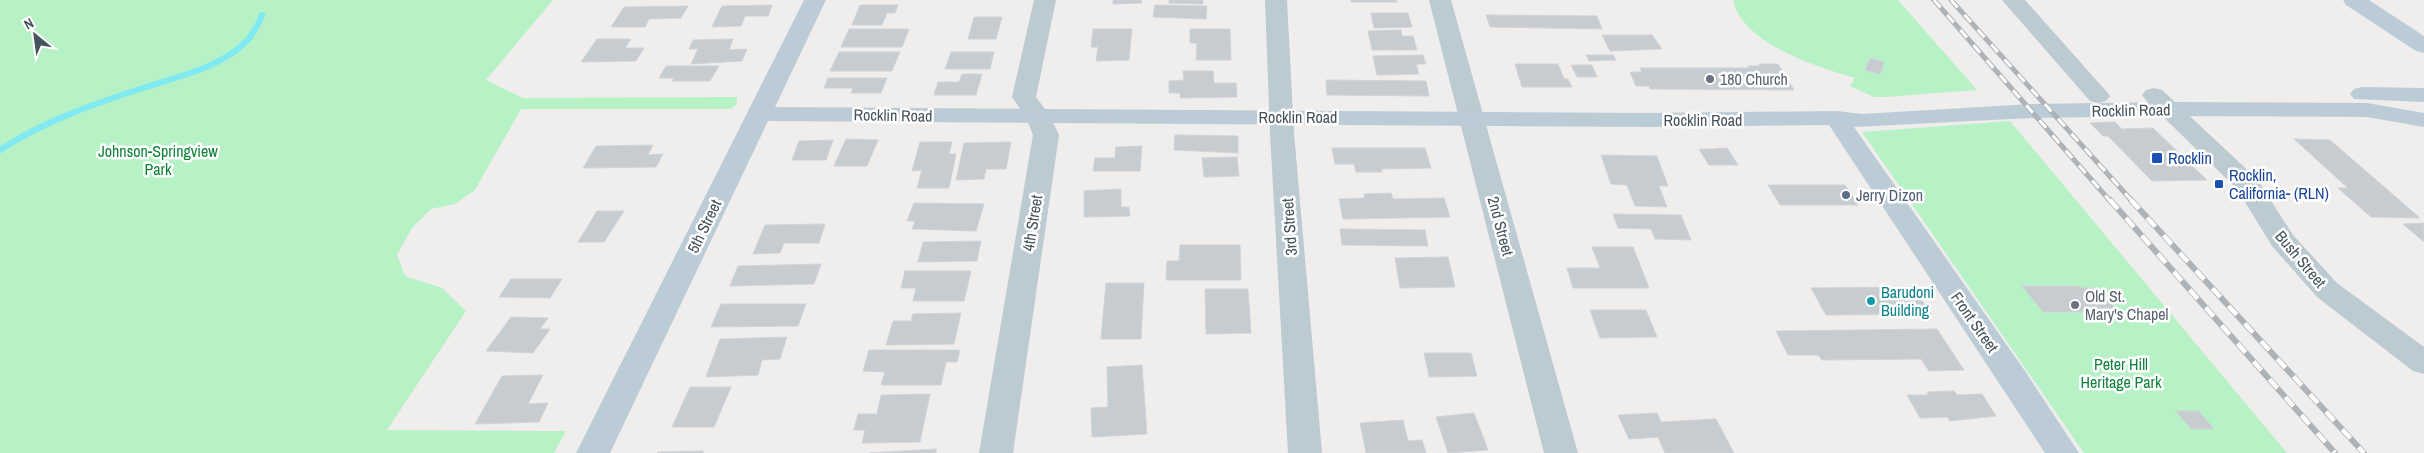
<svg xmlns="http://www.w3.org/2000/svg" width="2424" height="453" font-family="'Archivo Narrow',sans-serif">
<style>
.green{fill:#b6f2c6}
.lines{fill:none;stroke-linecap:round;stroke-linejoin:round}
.stream{stroke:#80e9f2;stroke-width:6}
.building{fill:#c6ccd0;stroke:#d0d4d9}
.street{fill:#bccad1;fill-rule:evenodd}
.secondary{fill:#bcccd6;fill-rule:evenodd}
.rail-far1-casing{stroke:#aeb3b8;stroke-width:5}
.rail-casing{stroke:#aeb3b8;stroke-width:6}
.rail-far1{stroke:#fff;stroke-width:3;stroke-dasharray:10;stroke-linecap:butt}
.rail{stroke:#fff;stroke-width:4.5;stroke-dasharray:12;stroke-linecap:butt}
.worship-dot{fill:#6b7280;stroke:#fff;stroke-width:2}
.transit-dot{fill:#1a4fb4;stroke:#fff;stroke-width:2}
.service-dot{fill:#5c6f8a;stroke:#fff;stroke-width:2}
.culture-dot{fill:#0f9aa8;stroke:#fff;stroke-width:2}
.labels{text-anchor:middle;stroke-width:5;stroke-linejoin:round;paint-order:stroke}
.worship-label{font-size:16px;fill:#5b616d;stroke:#fff;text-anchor:start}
.street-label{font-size:16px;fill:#44535c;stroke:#fff}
.park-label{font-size:16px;fill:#0f823a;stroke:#fff}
.transit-label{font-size:16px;fill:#164399;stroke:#fff;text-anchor:start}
.service-label{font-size:16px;fill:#4e5e75;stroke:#fff;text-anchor:start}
.culture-label{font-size:16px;fill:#0d838f;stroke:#fff;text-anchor:start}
</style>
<rect width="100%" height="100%" fill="#f0eded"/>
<!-- green -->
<path class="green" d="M0,0H553L486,80L523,98L737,97V104L731,109H521L475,190L455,204L431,209L412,228L397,255L405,276L442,288L466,311L387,430L566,431L554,453H0Z
M1733,0H1898L1977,90L1885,97H1874L1850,86L1855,78C1820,68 1762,49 1741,18C1737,13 1735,6 1733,0Z
M2010,121L2287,453H2084L1862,132Z"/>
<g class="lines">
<!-- stream -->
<path class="stream" d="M0,150C44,121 94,104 143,88C172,78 203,72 229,55C246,45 255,33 262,15"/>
</g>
<!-- building -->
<path class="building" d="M1113,0H1141L1142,3L1113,4Z
M1169,0H1203V4L1169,3Z
M1351,0H1396L1397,2H1351Z
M772,5L768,16H745L741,26L712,27L722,6Z
M860,5H898L895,13H887L882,25H852Z
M1155,5L1207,6L1206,19L1153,17Z
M688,6L681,18L649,19L645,27H611L624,7Z
M1371,13H1408L1412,27L1374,28Z
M1486,15L1597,16L1602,29L1490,27Z
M974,17H1002L996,39H968Z
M849,29H909L902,47H841Z
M1093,29H1132L1129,60L1096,61L1098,47H1091Z
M1190,29H1230L1231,60H1196L1197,43H1190Z
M1401,30L1402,36H1413L1417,50H1372L1368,31Z
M1602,35H1652L1662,49L1610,51Z
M597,39H631L625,48H644L636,61L581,62Z
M733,39L729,50L747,49L742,61L691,64L698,49H689L693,40Z
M839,52H900L892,71H830Z
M951,52H994L990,69H945Z
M1423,55L1426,64H1416L1419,74L1377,75L1373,56Z
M1586,55H1613L1616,60L1589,61Z
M1870,58L1884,62L1880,74L1865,70Z
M1515,64H1558L1564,79H1568L1572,87H1522Z
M1759,64H1778L1794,90L1650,89L1649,86H1636L1630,72H1642L1640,68H1749L1748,66H1760Z
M1571,65H1592L1597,77H1577Z
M666,66H719L710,81H672L674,78H659Z
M1183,71H1213L1214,83H1236L1237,97L1180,98V93H1169V81L1184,80Z
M962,74H982L976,95H934L938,82H959Z
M828,78H887L881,93H851L853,88H824Z
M1326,80L1426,81L1429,96L1327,95Z
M2115,122L2122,129L2153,128L2207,180L2152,181L2108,136H2103L2090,123Z
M1175,135L1238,136V153L1174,150Z
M846,139L878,140L867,166H834Z
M2294,139L2330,140L2420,218L2371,217L2338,188H2348Z
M833,140L826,160H792L799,141Z
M920,142H952L949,154H956L949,188H917L922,170L912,171Z
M1011,142L1006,169H986L984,179L956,180L964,143Z
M653,145L648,155L663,154L656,167L583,168L596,146Z
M1142,146L1140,171H1093L1095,158H1115L1116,147Z
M1332,148H1425L1431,168L1381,169L1382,172H1356L1354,164H1335Z
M1713,149L1727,148L1738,165H1709L1699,149Z
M1601,155L1657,156L1668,186H1659L1667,207L1635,206L1627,185L1611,184Z
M1237,157L1239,176L1204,177L1202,158Z
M1768,185H1845L1858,205H1780Z
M1121,189V207H1129L1130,216L1084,217V191Z
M1391,193L1393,199L1444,198L1450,217L1343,219L1339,199L1365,198L1364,194Z
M914,203L984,204L976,231L912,229L915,221H907Z
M597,211H624L604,242H578Z
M1613,214L1681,215L1691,240L1655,239L1651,229L1618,228Z
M2424,223V242L2403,224Z
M825,224L819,243H784L780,253L753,254L765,225Z
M1340,229L1425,230L1428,246L1342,245Z
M981,241L977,261L918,262L923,242Z
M1180,245H1240L1241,280H1166L1167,261H1179Z
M1592,247H1633L1649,288H1573L1567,268H1600Z
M1448,257L1455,287L1400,288L1395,258Z
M821,264L814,284L730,286L738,266Z
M905,271H971L964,301H913L916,288H901Z
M511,279H562L550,298L499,297Z
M1106,283H1144L1141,339H1101Z
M2022,286H2079L2082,288H2098L2117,311H2112L2117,317H2106L2101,312H2043Z
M1913,287L1931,314L1826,315L1811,288Z
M1205,289H1248L1251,333L1206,334Z
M721,304H806L798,326L711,327Z
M1590,310H1646L1657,337L1600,338Z
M961,313L954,344L886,345L893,321H911L913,314Z
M511,317L548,318L540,329H550L533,353L486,351Z
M1937,329L1964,370L1929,371L1921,359L1822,360L1818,355H1788L1776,331Z
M787,337L780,359L762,360L758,375L706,377L720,339Z
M869,350H960L957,362H946L941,385H881L885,372L863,371Z
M1424,353H1471L1477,376L1429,377Z
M1142,365L1147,434L1092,437L1091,408L1108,407L1107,367Z
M543,375L528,404L548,403L539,422L475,424L502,376Z
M690,387H731L714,427H672Z
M1954,391L1957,395L1982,394L1996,416L1950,421L1947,417L1920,418L1907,395H1929L1927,392Z
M930,394L920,442L862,443L865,430H854L858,414H877L881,395Z
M2176,411H2199L2214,429H2191Z
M1474,413L1488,450L1448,453L1436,417Z
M1657,413L1661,422L1716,419L1734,453H1665L1658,437L1629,439L1618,415Z
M1403,420L1408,441L1422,440L1426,453H1366L1360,423Z
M936,449V453H869Z
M703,451V453H657L658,452Z"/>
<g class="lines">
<!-- street -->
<path class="street" d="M1034,0H1056L1036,97L1050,116L1059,135L1013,453H979L1033,135L1026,117L1012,97Z
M1265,0H1287L1294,133L1322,453H1288L1270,133Z
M1429,0H1451L1578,453H1544Z
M2002,0H2025L2106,91L2110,96L2106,101L2098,103L2090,101Z
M2154,88L2162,90L2257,179L2293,235L2337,283L2424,347V374L2413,371L2317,297L2272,246L2237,189L2146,100L2142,95L2146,90Z"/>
<!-- secondary -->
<path class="secondary" d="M804,0H826L775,107L1650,113L1837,111L1862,114L2031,104L2168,102L2367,103L2424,113V127L2367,117L2168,116L2031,118L1854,127L2025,371L2079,453H2045L1829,125L1650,127L768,121L610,453H576Z
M2343,0H2369L2424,36V53L2416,51L2346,5Z
M2362,87L2424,88V102L2354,99L2350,94L2354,89Z"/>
<!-- rail-far1 casing -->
<g class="rail-far1-casing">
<path id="rail-far1" d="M1934,0L2111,202
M1951,0L2133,202"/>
</g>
<!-- rail casing -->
<g class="rail-casing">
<path id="rail" d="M2110,200L2335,453
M2131,200L2364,453"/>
</g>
<!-- rail-far1 -->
<use href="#rail-far1" class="rail-far1"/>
<!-- rail -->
<use href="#rail" class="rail"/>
</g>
<!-- markers -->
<g class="worship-dot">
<circle cx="1710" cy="79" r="5"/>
<circle cx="2075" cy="305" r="5"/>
</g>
<g class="transit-dot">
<rect x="2151" y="152" width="12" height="12" rx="2.5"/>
<rect x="2214" y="179" width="10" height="10" rx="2.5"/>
</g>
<circle class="service-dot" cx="1846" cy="195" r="5"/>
<circle class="culture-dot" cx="1871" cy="301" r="5"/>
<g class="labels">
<!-- worship labels -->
<g class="worship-label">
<text x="1720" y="85">180 Church</text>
<text x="2085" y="302">Old St.<tspan x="2085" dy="18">Mary's Chapel</tspan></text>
</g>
<!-- street labels -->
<g class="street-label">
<text transform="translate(2131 110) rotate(-1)" y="6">Rocklin Road</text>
<text transform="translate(893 115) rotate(1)" y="6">Rocklin Road</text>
<text x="1298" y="123">Rocklin Road</text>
<text x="1703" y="126">Rocklin Road</text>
<text transform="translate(1032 223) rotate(-81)" y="6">4th Street</text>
<text transform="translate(704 226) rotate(-64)" y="6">5th Street</text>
<text transform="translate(1501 226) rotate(75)" y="6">2nd Street</text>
<text transform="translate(1289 227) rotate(-94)" y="6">3rd Street</text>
<text transform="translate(2301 259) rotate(50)" y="6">Bush Street</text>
<text transform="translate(1975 322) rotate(55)" y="6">Front Street</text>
</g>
<!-- park labels -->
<g class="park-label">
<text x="158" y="157">Johnson-Springview<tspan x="158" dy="18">Park</tspan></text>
<text x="2121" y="370">Peter Hill<tspan x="2121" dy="18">Heritage Park</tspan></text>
</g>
<!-- transit labels -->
<g class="transit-label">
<text x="2168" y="164">Rocklin</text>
<text x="2229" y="181">Rocklin,<tspan x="2229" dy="18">California- (RLN)</tspan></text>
</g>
<!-- service labels -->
<g class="service-label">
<text x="1856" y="201">Jerry Dizon</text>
</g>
<!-- culture labels -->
<g class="culture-label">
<text x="1881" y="298">Barudoni<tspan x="1881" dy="18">Building</tspan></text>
</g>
</g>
<!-- north arrow -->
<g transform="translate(35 35) rotate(331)" stroke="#ffffff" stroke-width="4" paint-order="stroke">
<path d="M0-4L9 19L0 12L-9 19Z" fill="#44535c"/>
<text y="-8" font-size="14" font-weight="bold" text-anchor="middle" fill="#44535c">N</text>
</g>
</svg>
